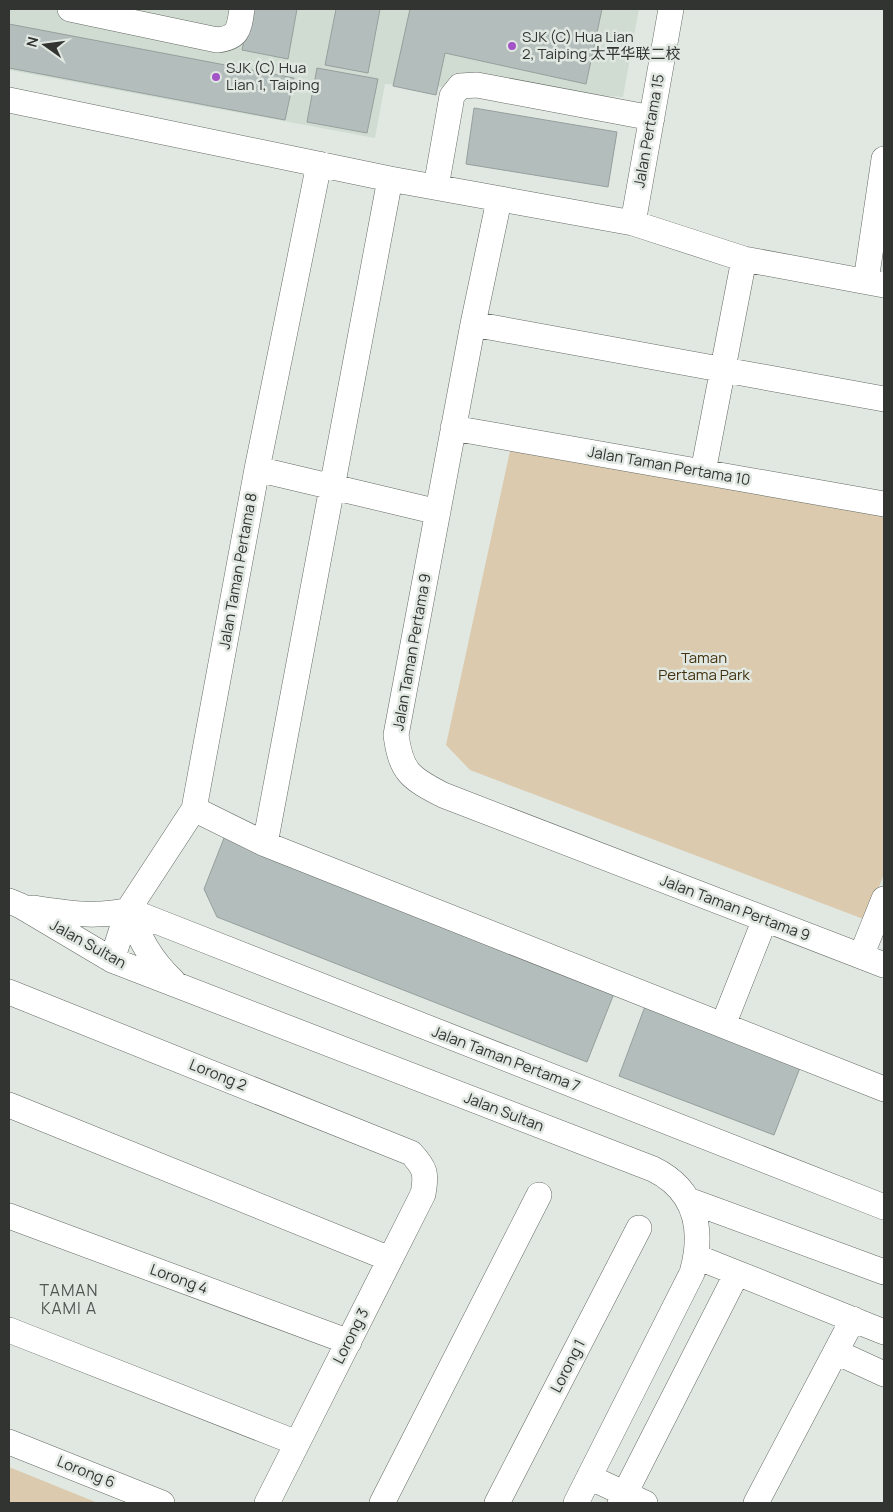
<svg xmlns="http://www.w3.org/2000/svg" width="893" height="1512" font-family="Manrope,'Noto Sans SC',sans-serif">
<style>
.built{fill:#d0dcd1}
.green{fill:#dbcaad}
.building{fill:#b3bdbb;stroke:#969f9d}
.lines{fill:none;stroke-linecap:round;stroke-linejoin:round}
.minor-casing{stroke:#656b65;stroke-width:26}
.minor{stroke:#fff;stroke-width:25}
.poi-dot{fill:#a354c6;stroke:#e1e8e2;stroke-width:2}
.labels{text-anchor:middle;stroke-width:5;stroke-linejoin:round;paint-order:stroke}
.poi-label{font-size:15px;fill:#323432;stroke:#e1e8e2;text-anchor:start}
.street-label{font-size:15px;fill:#323432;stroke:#e1e8e2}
.park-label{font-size:15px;fill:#43320f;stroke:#e1e8e2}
.neighbourhood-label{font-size:16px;letter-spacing:1px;fill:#515651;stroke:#e1e8e2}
</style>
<rect width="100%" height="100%" fill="#e1e8e2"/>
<!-- built -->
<path class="built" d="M9,9H639L623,97L385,84L375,138L9,70Z"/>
<!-- green -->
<path class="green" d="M510,451L884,515V874L866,920L470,770L446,745Z
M9,1467L98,1503H9Z"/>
<!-- building -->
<path class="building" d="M250,9H297L288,59L242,50Z
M336,9H380L368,73L325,65Z
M410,9H602L586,84L445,53L436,95L393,86Z
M9,24L294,78L285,120L9,68Z
M317,68L378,79L367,133L307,122Z
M474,108L617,132L608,187L466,164Z
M226,833L617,986L587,1062L217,917L204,889Z
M647,1001L803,1060L774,1135L619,1076Z"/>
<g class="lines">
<!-- minor casing -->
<g class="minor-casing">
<path id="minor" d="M70,9L217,40C239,38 239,28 242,9
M9,100L390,179L633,223L744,259L884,285
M436,187L452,96L460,86L477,85L652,118
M499,200L473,324L396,735C401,772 410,778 443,795L884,965
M633,223L671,9
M866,281L884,159
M473,324L884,399
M453,428L884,504
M257,469L438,512
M703,472L744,259
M194,809L265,844L884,1089
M265,844L390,179
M9,901L21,906L112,960L653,1169C696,1190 704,1230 692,1273L576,1503
M34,908C65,913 97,918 128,910
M128,910L884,1207
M128,910C141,940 149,958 173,981
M861,956L884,899
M112,960L128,910L194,809L257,469L319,164
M9,992L411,1153C425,1168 427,1173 423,1194L267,1503
M723,1025L765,919
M9,1105L390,1259
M688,1200L884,1272
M9,1216L349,1342
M697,1257L737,1273
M9,1330L297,1443
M836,1352L884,1374
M9,1442L162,1503
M589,1477L645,1503
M382,1503L539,1195
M497,1503L639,1228
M620,1503L737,1273L884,1332
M756,1503L853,1319"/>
</g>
<!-- minor -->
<use href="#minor" class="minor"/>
</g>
<!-- markers -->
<g class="poi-dot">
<circle cx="512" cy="46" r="5"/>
<circle cx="216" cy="77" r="5"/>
</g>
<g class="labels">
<!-- poi labels -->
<g class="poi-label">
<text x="522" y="42">SJK (C) Hua Lian<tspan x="522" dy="17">2, Taiping 太平华联二校</tspan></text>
<text x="226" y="73">SJK (C) Hua<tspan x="226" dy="17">Lian 1, Taiping</tspan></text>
</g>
<!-- street labels -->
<g class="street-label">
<text transform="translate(649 131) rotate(-80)" y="5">Jalan Pertama 15</text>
<text transform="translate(669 466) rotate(10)" y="5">Jalan Taman Pertama 10</text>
<text transform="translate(238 571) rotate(-80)" y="5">Jalan Taman Pertama 8</text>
<text transform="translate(412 652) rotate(-80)" y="5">Jalan Taman Pertama 9</text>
<text transform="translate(735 908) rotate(21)" y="5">Jalan Taman Pertama 9</text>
<text transform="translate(88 944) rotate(29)" y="5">Jalan Sultan</text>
<text transform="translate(506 1059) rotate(21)" y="5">Jalan Taman Pertama 7</text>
<text transform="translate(218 1075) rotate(22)" y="5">Lorong 2</text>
<text transform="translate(504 1112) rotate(21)" y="5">Jalan Sultan</text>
<text transform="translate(179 1279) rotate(20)" y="5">Lorong 4</text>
<text transform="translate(351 1336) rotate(-63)" y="5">Lorong 3</text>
<text transform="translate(568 1366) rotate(-63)" y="5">Lorong 1</text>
<text transform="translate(86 1472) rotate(22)" y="5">Lorong 6</text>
</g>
<!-- park labels -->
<g class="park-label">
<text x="704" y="663">Taman<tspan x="704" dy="17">Pertama Park</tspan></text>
</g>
<!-- neighbourhood labels -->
<g class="neighbourhood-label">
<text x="69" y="1296">TAMAN<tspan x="69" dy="18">KAMI A</tspan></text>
</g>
</g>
<!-- border -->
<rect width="893" height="1512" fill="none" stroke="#323432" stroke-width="20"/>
<!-- north arrow -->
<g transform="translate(45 45) rotate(284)" stroke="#e1e8e2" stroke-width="4" paint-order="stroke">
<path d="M0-4L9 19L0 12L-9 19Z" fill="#323432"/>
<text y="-8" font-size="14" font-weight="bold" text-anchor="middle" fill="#323432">N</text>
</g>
</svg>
